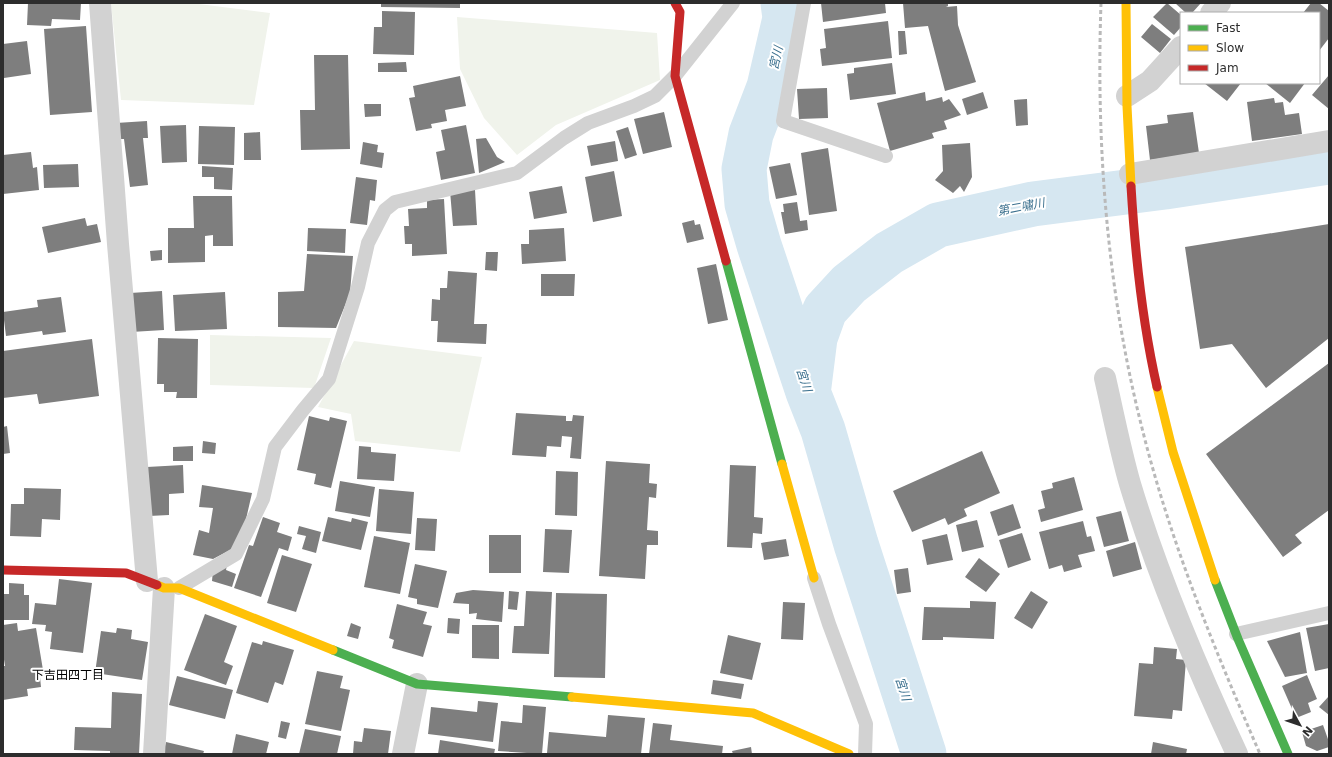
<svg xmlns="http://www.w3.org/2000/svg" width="1332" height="757" font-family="'DejaVu Sans','Noto Sans JP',sans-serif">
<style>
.green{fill:#f0f3eb}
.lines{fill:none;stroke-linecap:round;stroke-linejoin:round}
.river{stroke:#d6e7f1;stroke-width:45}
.building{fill:#7e7e7e}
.lane{stroke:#d2d2d2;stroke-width:14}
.street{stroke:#d2d2d2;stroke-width:22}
.fast{stroke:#4caf50;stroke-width:9}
.slow{stroke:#ffc107;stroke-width:9}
.jam{stroke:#c62828;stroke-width:9}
.rail{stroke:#b9b9b9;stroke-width:3;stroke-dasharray:4 3;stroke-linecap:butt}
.labels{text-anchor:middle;stroke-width:4;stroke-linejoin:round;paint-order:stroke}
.water-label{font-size:12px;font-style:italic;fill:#3b708e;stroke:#fff}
.neighbourhood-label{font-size:12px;fill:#000;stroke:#fff}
</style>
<rect width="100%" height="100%" fill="#fff"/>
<!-- green -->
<path class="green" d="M111,3H191L270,13L254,105L121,100Z
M457,17L657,33L660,80L556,125L517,155L484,118L460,69Z
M210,335L331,338L314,388L210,385Z
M354,341L482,357L460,452L355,441L351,414L318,407Z"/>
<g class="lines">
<!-- river -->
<path class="river" d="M783,3L785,18L769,87L751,134L744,169L747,204L759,245L808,392L823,430L856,544L924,754
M809,386L815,338L825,310L849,284L889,253L938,225L1033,204L1165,187L1329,162"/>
</g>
<!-- building -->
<path class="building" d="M28,3H81L80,20L52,19L51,26L27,25Z
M381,3H460V8L381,7Z
M821,3H885L886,13L823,22Z
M903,3H948V6L946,7L957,6L958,25L976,82L945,91L928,26L905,28Z
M1167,3L1181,15V27L1174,35L1153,17Z
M1175,3H1201L1192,13H1186Z
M1311,3H1319L1329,11V38L1319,51V13H1303Z
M382,11L415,12L414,55L373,54L374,27H382Z
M888,21L892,58L822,66L820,49L826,48L824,29Z
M1152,24L1171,39L1160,53L1141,37Z
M86,26L92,112L50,115L44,29Z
M898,31H905L907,54L899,55Z
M27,41L31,74L4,78L3,44Z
M314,55H348L350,149L301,150L300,110H315Z
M406,62L407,72H378V63Z
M892,63L896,94L850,100L847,74L854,73V68Z
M1329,75V109L1312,95Z
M460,76L466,106L445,110L447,121L431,124L432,128L416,131L409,98L415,97L413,86Z
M1204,83H1241L1227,101Z
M1265,83H1305L1290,103Z
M827,88L828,118L799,119L797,89Z
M925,92L926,101L942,97L943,102L949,99L961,115L944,121L947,129L932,133L934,138L890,151L877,103Z
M983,92L988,108L967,115L962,99Z
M1274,98L1275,103L1283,102L1285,115L1299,113L1302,134L1252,141L1247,102Z
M1027,99L1028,125L1016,126L1014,100Z
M364,104H381V116L365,117Z
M664,112L672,147L643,154L634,119Z
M1193,112L1199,153L1150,160L1146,126L1168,123L1167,115Z
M147,121L148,138H143L148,185L130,187L124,139H116V123Z
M186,125L187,162L162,163L160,126Z
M466,125L475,173L441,180L436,152L445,150L441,130Z
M199,126L235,127L234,165L198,164Z
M628,127L637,155L625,159L616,131Z
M260,132L261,160H244V133Z
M486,138L497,157L505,162L479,173L476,139Z
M615,141L618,161L591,166L587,146Z
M363,142L378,145L377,152L384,153L382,168L360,164Z
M970,143L972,177L964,192L960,186L953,193L935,180L943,171L942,145Z
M828,148L837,211L809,215L801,153Z
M31,152L33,168L37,167L39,190L3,194V155Z
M790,163L797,195L776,199L769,167Z
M78,164L79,187L44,188L43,165Z
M202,166L233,168L232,190L214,189V177H202Z
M614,171L622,216L593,222L585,177Z
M356,177L377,180L375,201L370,200L367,225L350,223Z
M562,186L567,213L534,219L529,192Z
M475,190L477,225L453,226L450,191Z
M193,196H232L233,246H213V235L205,236V262L168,263V228H194Z
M444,199L447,254L412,256V244H405L404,226H409L408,209L427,208V200Z
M797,202L800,221L807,220L808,230L785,234L781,212H784L783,204Z
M85,218L87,226L97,224L101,242L48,253L42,227Z
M694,220L695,225L700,224L704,239L687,243L682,223Z
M1329,224V338L1266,388L1232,344L1200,349L1185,247Z
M308,228L346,229L345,253L307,251Z
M564,228L566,261L522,264L521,244H529V230Z
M162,250V260L151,261L150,251Z
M486,252H498L497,271L485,270Z
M307,254L353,256L350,293L336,328L278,327V292L304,291Z
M716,264L728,320L708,324L697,268Z
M448,271L477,273L474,324H487L486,344L437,342L438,321H431L432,299L440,300V288H447Z
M541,274H575L574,296H541Z
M162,291L164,330L131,332L130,293Z
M225,292L227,329L175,331L173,295Z
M61,297L66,332L43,335L42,331L6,336L3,312L38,307L37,300Z
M158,338L198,339L197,398H176L177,392H164V384H157Z
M92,339L99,396L39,404L37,394L3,398V351Z
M1329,363V510L1295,535L1302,543L1283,557L1206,454Z
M516,413L566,416V421H572L573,415L584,416L581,459L570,458L572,437L562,436L561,447L547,446L546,457L512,455Z
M309,416L329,421L330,417L347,421L331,488L314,484L316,474L297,470Z
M7,426L10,453L3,454V427Z
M203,441L216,443L215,454L202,453Z
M193,446V461H173V447Z
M359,446L371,447V452L396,454L394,481L357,479Z
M982,451L1000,493L964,509L967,516L948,525L945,518L912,532L893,491Z
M606,461L650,464L649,483L657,484L656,498L649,497L647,530L658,531V545H647L645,579L599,576Z
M183,465L184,493L169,494V515L149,516L147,467Z
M730,465L756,466L754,517L763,518L762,534L753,533L752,548L727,547Z
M556,471L578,472L577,516L555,515Z
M1074,477L1083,510L1041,522L1038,510L1045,508L1041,491L1053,488L1052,483Z
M340,481L375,487L370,517L335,511Z
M202,485L252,493L244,528L234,548L213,559L193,555L199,530L209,533L213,508L199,507Z
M24,488L61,489L60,520L42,519L41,537L10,536L11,504H24Z
M379,489L414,492L411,534L376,531Z
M1013,504L1021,528L998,536L990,512Z
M1121,511L1129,541L1104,547L1096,517Z
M263,517L280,523L277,532L292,537L288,551L279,548L261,597L234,588L249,545L253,546Z
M328,517L351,522L352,518L368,522L361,550L322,541Z
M417,518L437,519L435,551L415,550Z
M977,520L984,547L962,552L956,525Z
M1083,521L1087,537L1091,536L1095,551L1078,555L1082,567L1064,572L1062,565L1049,569L1039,532Z
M299,526L321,532L316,553L302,549L306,536L297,534Z
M545,529L572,530L569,573L543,572Z
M1022,533L1031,560L1008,568L999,540Z
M947,534L953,560L927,565L922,540Z
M489,535H521V573H489Z
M374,536L410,543L400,594L364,587Z
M786,539L789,556L764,560L761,543Z
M1135,542L1142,569L1113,577L1106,551Z
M282,555L312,564L296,612L267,603Z
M979,558L1000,574L986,592L965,577Z
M415,564L447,571L438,608L417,604V599L408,597Z
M227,565L226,570L236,574L232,587L212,581L213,570Z
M908,568L911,592L897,594L894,570Z
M59,579L92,583L83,653L50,649L52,632L45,631L46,625L32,624L35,603L56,605Z
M9,583L24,584V595H29V620H3V594H9Z
M473,590L504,592L502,622L476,619L477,613L469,614V604L453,603L456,593Z
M509,591L519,592L517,610L508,609Z
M526,591L552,592L549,654L512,653L514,626H524Z
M1031,591L1048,602L1032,629L1014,618Z
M556,593L607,594L605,678L554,677Z
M970,601L996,602L994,639L943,637V640H922L924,607L970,608Z
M783,602L805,603L803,640L781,639Z
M397,604L427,612L423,624L432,626L423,657L392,648L394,640L389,638Z
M205,614L237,626L224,662L233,666L226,685L184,670Z
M448,618L460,619L459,634L447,633Z
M17,623L18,631L36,628L44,676L40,677L41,687L27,689L28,696L3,700V666H5L3,653V625Z
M351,623L361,627L358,639L347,636Z
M1329,624V668L1315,671L1306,628Z
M472,625H499V659L472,658Z
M117,628L132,630L131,639L148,642L142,680L95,673L101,631L116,633Z
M1300,632L1307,673L1285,677L1267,641Z
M728,635L761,643L752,680L720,673Z
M263,641L294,650L283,685L275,682L268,703L236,693L252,642L262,645Z
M1154,647L1177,649L1176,659L1186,660L1182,711L1173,710L1172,719L1134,716L1139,663L1153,664Z
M317,671L343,676L340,688L350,690L341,731L305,724Z
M1307,675L1317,699L1308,703L1311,712L1296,718L1282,686Z
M177,676L233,690L225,719L169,705Z
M713,680L744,684L741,699L711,694Z
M112,692L142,694L139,754H110V751L74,750L75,727L111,728Z
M1329,696V715L1319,707Z
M478,701L498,703L493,742L428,734L431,707L477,712Z
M523,705L546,707L542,754L498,751L501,721L522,723Z
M608,715L645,718L641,754H559L547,753L549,732L606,737Z
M281,721L290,723L286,739L278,737Z
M653,723L672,725L670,740L723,746L722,754H649Z
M1323,725L1329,742V747L1317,751L1306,746L1302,732Z
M364,728L391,731L388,754H353L354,741L362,742Z
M305,729L341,736L337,754H299Z
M236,734L269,742L266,754H232Z
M440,740L495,749L494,754H438Z
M166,742L204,751L203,754H163Z
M1153,742L1187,749L1186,754H1151Z
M751,747L752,754H733L732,751Z"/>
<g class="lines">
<!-- lane -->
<path class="lane" d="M804,3L783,121L886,156
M814,578L829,624L866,724L865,754
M179,588L236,554L263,499L275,447L303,410L329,379L358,287L368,243L385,210L395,202L517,173L564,138L588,123L634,106L655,96L675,76L733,3
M1236,634L1329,613"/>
<!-- street -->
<path class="street" d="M100,3L118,244L147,581
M1211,13L1220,3
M1127,96L1150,81L1181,47
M1130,174L1329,141
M1105,378C1113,413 1120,449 1130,484C1158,577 1196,666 1237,754
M154,754L164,588
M403,754L417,684"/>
<!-- fast -->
<path class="fast" d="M726,261L782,464
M1215,580L1238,639L1288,754
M333,650L417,684L572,697"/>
<!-- slow -->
<path class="slow" d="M1126,3L1127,106L1131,186
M1157,387L1173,452L1215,580
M782,464L814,578
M157,585L164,588H179L333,650
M572,697L753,713L849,754"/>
<!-- jam -->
<path class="jam" d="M675,3L680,12L675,76L726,261
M1131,186C1135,253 1142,321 1157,387
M3,570L126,573L157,585"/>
<!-- rail -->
<path class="rail" d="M1101,3C1096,145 1107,290 1142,428C1170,541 1214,648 1260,754"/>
</g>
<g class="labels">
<!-- water labels -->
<g class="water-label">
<text transform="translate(776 58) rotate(-77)" y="4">宮川</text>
<text transform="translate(1021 207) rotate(-11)" y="4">第二嘯川</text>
<text transform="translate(804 380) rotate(72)" y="4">宮川</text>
<text transform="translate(903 689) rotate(72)" y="4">宮川</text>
</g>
<!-- neighbourhood labels -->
<g class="neighbourhood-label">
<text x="68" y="679">下吉田四丁目</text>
</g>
</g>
<!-- border -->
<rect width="1332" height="757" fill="none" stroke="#2d2d2d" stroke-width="8"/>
<!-- legend -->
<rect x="1180" y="12" width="140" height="72" fill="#ffffff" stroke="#ababab"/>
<rect x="1188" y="25" width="20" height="6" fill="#4caf50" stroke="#ababab"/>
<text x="1216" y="32" font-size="12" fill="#2d2d2d">Fast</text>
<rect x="1188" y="45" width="20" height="6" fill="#ffc107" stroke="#ababab"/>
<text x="1216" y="52" font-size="12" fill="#2d2d2d">Slow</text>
<rect x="1188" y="65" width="20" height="6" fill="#c62828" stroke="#ababab"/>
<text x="1216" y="72" font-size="12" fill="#2d2d2d">Jam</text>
<!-- north arrow -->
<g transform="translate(1300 725) rotate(130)" stroke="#ffffff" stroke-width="3" paint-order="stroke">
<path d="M0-3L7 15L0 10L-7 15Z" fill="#2d2d2d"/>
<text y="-6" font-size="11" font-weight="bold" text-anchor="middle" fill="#2d2d2d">N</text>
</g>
</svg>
